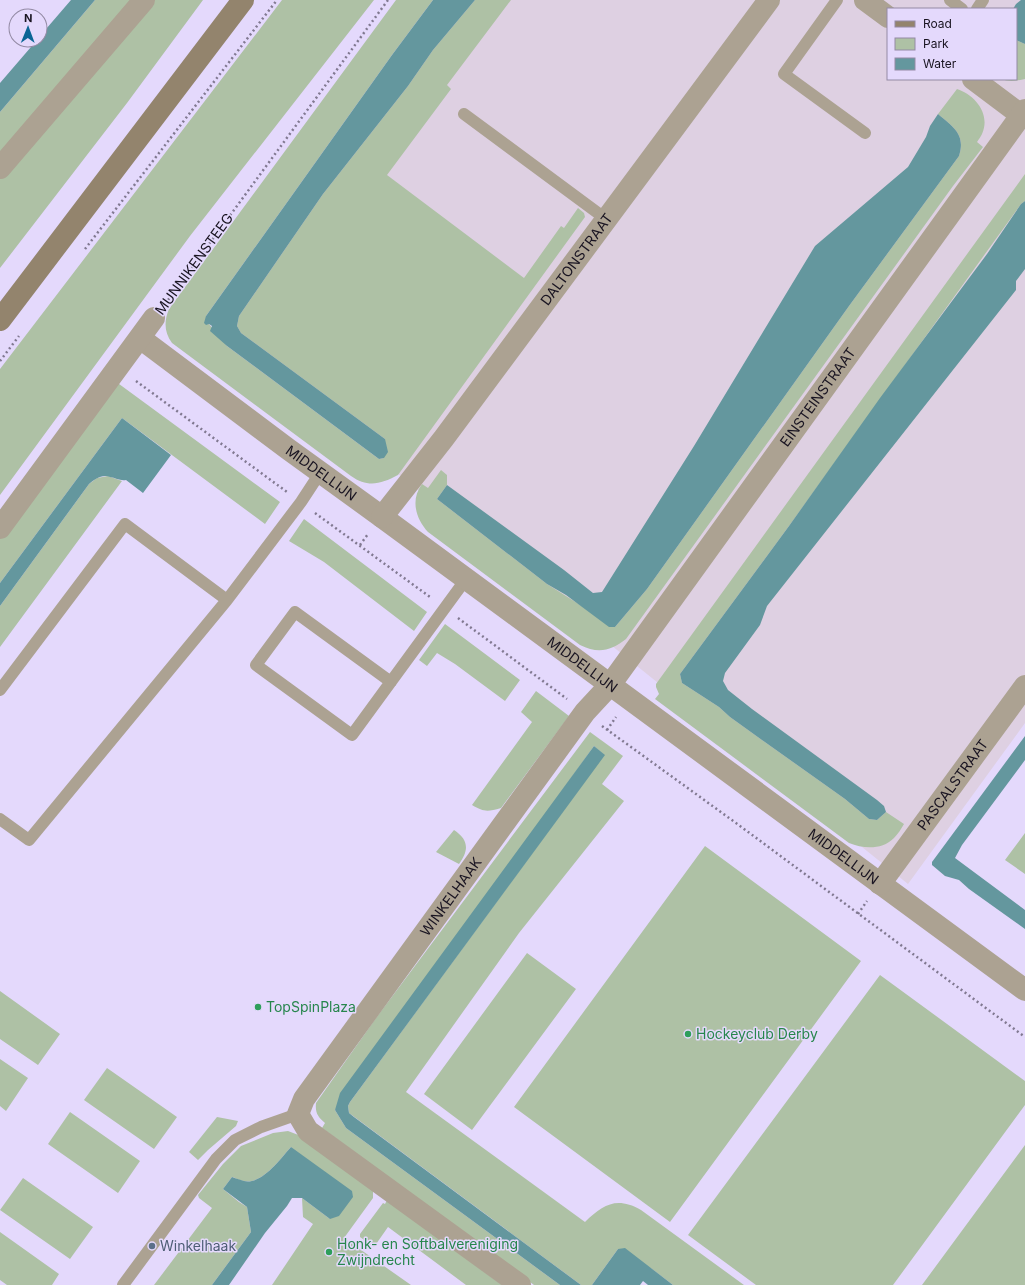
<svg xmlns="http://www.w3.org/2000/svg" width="1025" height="1285" font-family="Inter,sans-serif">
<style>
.commercial{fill:#ded0e2;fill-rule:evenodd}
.green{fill:#aec1a5}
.water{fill:#64979e}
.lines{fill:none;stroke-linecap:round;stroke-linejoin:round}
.path{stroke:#817991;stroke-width:2.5;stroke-dasharray:2 3;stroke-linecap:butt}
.service{stroke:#aca292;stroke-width:12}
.minor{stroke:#aca292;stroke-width:22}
.secondary{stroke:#93846d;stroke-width:22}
.leisure-dot{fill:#2e9e5b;stroke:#e4d9fc;stroke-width:1.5}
.service-dot{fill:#5c6f8a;stroke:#e4d9fc;stroke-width:1.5}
.labels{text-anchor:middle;stroke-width:3;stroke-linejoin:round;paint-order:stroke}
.street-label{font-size:14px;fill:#191421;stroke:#e4d9fc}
.leisure-label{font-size:14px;fill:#27864d;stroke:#e4d9fc;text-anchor:start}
.service-label{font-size:14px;fill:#4e5e75;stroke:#e4d9fc;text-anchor:start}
</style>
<rect width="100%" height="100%" fill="#e4d9fc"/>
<!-- commercial -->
<path class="commercial" d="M462,0H1025V723L908,884L218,329ZM888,9H1016V79H888Z"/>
<!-- green -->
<path class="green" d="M95,0H131L0,154V112Z
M151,0H203L127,103L0,268V178Z
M282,0H374L190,236L0,495V369Z
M396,0H433L392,55L206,316L209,324L227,346L379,459L384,458L385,439L241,333L237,326L239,316L323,194L408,86L433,50L475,0H511L447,85L451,89L387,175L524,278L561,226L564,228L578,208L584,213L585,217L398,475C381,484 368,488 351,476L172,343C164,332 164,321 169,309Z
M1016,40L1025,44V79C1016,81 1009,82 1001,79H1016Z
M957,89C975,95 991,114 982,134C981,136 979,139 977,142L983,147L953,186L626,639C611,651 598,654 580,645L428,532C416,519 410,500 422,484L428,488L441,470L447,475V485L437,499L547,584L615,627L647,589L849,306L959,156C966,134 953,127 938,114Z
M1025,174V201L1021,204L789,526L680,674L682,683L719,707L730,717L755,735L845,799L869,819L877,820L886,812L904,824C901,829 898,834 894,838C882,850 864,849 849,843L655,699L659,694L656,687V684Z
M115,381L280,502L265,524L122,418L0,583V538Z
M108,476L122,481L0,647V606L89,484L97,478Z
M304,519L427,612L414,631L324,562L289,541Z
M445,624L520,680L505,701L455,664L437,653L427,666L419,660Z
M536,691L569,716L501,808C487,812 484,812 472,805L532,722L521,712Z
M590,732L623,756L602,784L624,801L519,933L406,1092L585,1222C603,1205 616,1196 641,1210L744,1285H673L652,1269L618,1249L592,1285H581L349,1113L348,1106L350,1102L604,755L594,746L335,1110L346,1128L560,1285H534L322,1128L325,1123C318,1117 315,1113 316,1103L376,1018Z
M454,830C469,840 469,850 459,864L436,852Z
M1025,833V874L1005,860Z
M705,846L861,961L670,1222L514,1107Z
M527,953L576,989L472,1130L424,1094Z
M880,975L1025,1081V1105L893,1285H756L688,1235Z
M0,991L60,1034L38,1065L0,1039Z
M0,1059L28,1078L6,1111L0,1106Z
M107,1068L177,1117L154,1149L84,1100Z
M70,1112L140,1161L118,1193L48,1144Z
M217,1117L238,1121L236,1126L208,1150L198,1160L189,1152Z
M288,1131L301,1136L373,1190V1198L344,1238L411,1285H272L313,1224L303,1217L302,1198L330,1219L291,1147C280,1159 262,1185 244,1181C240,1181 236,1178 232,1177L223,1189L239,1202L247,1207L251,1232L212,1285H154L212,1208L199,1198L198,1195L223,1164L241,1146L273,1133Z
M1025,1145V1285H922Z
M23,1178L93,1227L70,1259L0,1210Z
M387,1200L502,1285H466L388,1227L374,1247L360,1237V1234L383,1203L385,1204Z
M0,1232L59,1274L52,1285H7L0,1280Z"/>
<!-- water -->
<path class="water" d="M71,0H95L0,112V83L37,40H40V36Z
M433,0H475L433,50L408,86L323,194L239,316L237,326L241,333L385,439L388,452L384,458L379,459L227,346L210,331L212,326L209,324L206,325L204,323L206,316L392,55Z
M1021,0H1025V44L1016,40V9H1013L1016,4Z
M938,114C953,127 966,134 959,156L849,306L647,589L615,627H609L566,595L547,584L437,499L447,485L564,570L593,593L602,592L694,446L815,246L908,167L926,137L930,126Z
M1025,201V269L1016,281V290L767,606L760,625L725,673L723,681L728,690L752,709L877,800L884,806L886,812L877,820L869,819L845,799L755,735L730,717L719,707L682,683L680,674L789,526L880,398L987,254L1021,204Z
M122,418L171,455L143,493L126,480C120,481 116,478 110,477C102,474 95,479 89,484L0,606V583Z
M1025,736V760L962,845L955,858L1025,910V929L969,889L959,880L945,876L932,865V862Z
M594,746L605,755L350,1102L348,1106L349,1113L354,1117L581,1285H560L346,1128L335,1110L340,1093Z
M291,1147L352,1191L353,1197L339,1216L330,1219L302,1198H292L287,1206L265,1233L229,1285H212L251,1232L247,1207L223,1189L232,1177C235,1178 240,1180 244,1181C262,1185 280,1159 291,1147Z
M625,1248L673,1285H648L643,1281L640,1285H592L618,1249Z"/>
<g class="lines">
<!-- path -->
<path class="path" d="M85,249L277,0
M168,300L388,0
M0,361L19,336
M136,381L287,492
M315,513L430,597
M360,545L368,534
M458,618L567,699
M602,726L736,823L1025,1037
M607,730L616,717
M858,914L867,901"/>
<!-- service -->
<path class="service" d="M837,0L784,74L865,133
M950,0L962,9
M977,9L983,0
M464,114L606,219
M391,682L295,612L256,665L352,735C390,683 428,631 466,579
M0,690L125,524L227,600
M0,819L29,840L227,600L301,502L320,473
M123,1285L216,1159L235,1140L261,1127L298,1114"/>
<!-- minor -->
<g class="minor">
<path d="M865,0L888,17"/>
<path d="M973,79L1025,118"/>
<path d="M0,168L144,0"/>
<path id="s1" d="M140,338L288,449L382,517L1025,990"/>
<path id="s2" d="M382,517L444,438L769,0"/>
<path d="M0,528L154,318"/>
<path id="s3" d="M880,884L1025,686"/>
<path id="s4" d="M520,1285L308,1131L298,1114L304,1099L585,712L610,685L1025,110"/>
</g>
<!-- secondary -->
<path class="secondary" d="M0,320L243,0"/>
</g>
<!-- markers -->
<g class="leisure-dot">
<circle cx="258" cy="1007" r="4"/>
<circle cx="688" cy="1034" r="4"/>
<circle cx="329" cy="1252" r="4"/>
</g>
<circle class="service-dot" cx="152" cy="1246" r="4"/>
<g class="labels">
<!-- street labels -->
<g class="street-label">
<text dy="5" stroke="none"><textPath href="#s2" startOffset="323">DALTONSTRAAT</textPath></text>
<text transform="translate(194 264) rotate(-54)" y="5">MUNNIKENSTEEG</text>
<text dy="5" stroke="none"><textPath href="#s4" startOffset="1168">EINSTEINSTRAAT</textPath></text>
<text dy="5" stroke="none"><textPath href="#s1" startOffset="226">MIDDELLIJN</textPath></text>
<text dy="5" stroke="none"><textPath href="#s1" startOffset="550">MIDDELLIJN</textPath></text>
<text dy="5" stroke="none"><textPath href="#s3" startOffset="123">PASCALSTRAAT</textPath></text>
<text dy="5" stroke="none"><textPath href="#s1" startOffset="874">MIDDELLIJN</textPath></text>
<text dy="5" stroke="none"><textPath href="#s4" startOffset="548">WINKELHAAK</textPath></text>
</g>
<!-- leisure labels -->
<g class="leisure-label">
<text x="266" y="1012">TopSpinPlaza</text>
<text x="696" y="1039">Hockeyclub Derby</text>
<text x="337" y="1249">Honk- en Softbalvereniging<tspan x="337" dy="16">Zwijndrecht</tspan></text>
</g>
<!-- service labels -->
<g class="service-label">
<text x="160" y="1251">Winkelhaak</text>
</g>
</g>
<!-- legend -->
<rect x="887" y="8" width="130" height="72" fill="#e4d9fc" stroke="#938aa4"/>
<rect x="895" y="21" width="20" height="6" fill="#93846d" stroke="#938aa4"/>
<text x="923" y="28" font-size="12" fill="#191421">Road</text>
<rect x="895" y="38" width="20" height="12" fill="#aec1a5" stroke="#938aa4"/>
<text x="923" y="48" font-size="12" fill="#191421">Park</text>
<rect x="895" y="58" width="20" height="12" fill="#64979e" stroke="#938aa4"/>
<text x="923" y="68" font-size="12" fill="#191421">Water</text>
<!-- north arrow -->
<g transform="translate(28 28) rotate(1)"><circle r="19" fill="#e4d9fc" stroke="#938aa4"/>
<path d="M0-3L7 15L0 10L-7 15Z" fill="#0a6595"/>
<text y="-6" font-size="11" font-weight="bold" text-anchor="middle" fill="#191421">N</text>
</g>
</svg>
